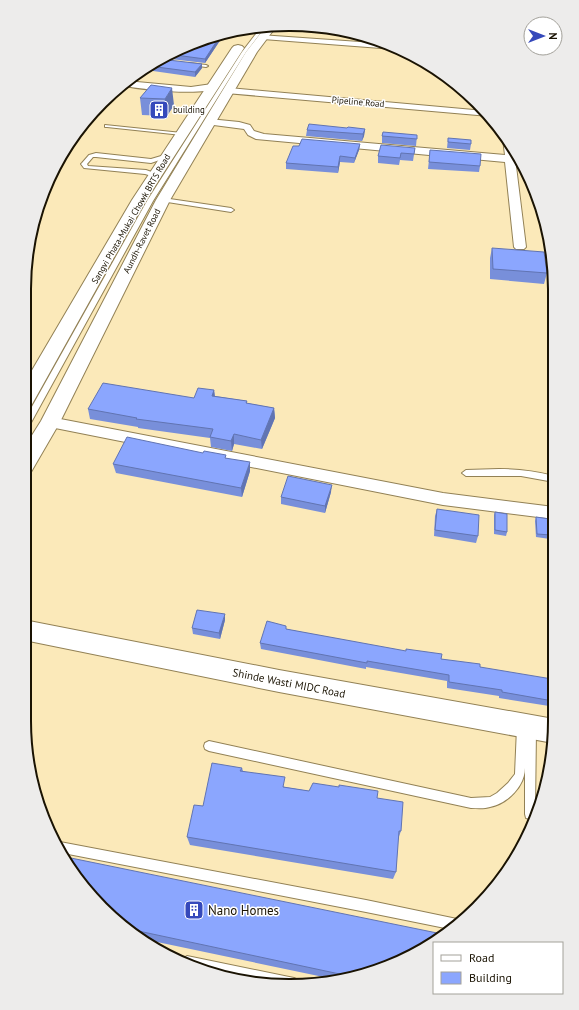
<svg xmlns="http://www.w3.org/2000/svg" width="579" height="1010" font-family="'PT Sans',sans-serif">
<style>
.lines{fill:none;stroke-linecap:round;stroke-linejoin:round}
.service-casing{stroke:#928155;stroke-width:2}
.minor-casing{stroke:#928155;stroke-width:2}
.tertiary-casing{stroke:#928155;stroke-width:2}
.primary-casing{stroke:#928155;stroke-width:2}
.service{fill:#fff;fill-rule:evenodd}
.minor{fill:#fff;fill-rule:evenodd}
.tertiary{fill:#fff;fill-rule:evenodd}
.primary{fill:#fff;fill-rule:evenodd}
.wall{fill:#788fda}
.shaded-wall{fill:#6174b2}
.building{fill:#8ba6fe;stroke:#6174b2}
.labels{text-anchor:middle;stroke-width:3;stroke-linejoin:round;paint-order:stroke}
.far-street-label{font-size:9px;fill:#1a1303;stroke:#fff}
.far-poi-label{font-size:9px;fill:#1a1303;stroke:#fff;text-anchor:start}
.street-label{font-size:11px;fill:#1a1303;stroke:#fff}
.near-poi-label{font-size:13px;fill:#1a1303;stroke:#fff;text-anchor:start}
.rim{fill:none;stroke:#1a1303;stroke-width:2}
</style>
<rect width="100%" height="100%" fill="#fbe9b9"/>
<g class="lines">
<!-- service casing -->
<g class="service-casing">
<path id="service" d="M262,26H266L246,52L153,201L28,428L24,431V421L147,201L242,52Z
M189,63L206,65L208,66L206,67L191,65L189,64Z
M105,125L182,133L184,134L182,135L107,127H105Z
M77,134L81,135L71,145H68Z
M96,153L151,159L168,154L171,156L151,163L96,157H93L87,164L88,166L146,170L157,174L158,175L155,177L145,174L84,168L81,164L82,163L89,155Z
M163,198L231,208L234,210L231,212L161,201L160,200Z
M499,469C518,469 535,471 554,476V482L521,476H466L462,473L466,470Z
M522,723L525,725L527,728L531,725L535,727L536,730L535,809L539,810L534,820L526,818L525,814V768C525,786 507,804 490,807C484,809 477,808 471,808L209,751L205,749L204,746L205,743L209,741L471,798L490,797L497,793L508,783L515,774L517,728L519,725Z
M60,842L366,900L457,919L462,922L450,929L366,912L63,853L58,843Z
M187,956L294,978L298,980L300,984L240,979L212,973L182,959Z"/>
</g>
<!-- minor casing -->
<g class="minor-casing">
<path id="minor" d="M260,35L388,44L397,48L394,49L263,39L259,37Z
M126,81L191,87L212,84L216,87C206,97 137,89 121,85Z
M229,88L485,111L489,116L226,93L224,91L226,89Z
M209,119L239,122L250,125L254,131L264,134L505,155L503,139L506,137L514,150L526,247L524,249H516L514,247L505,162L256,139L248,135L244,129L206,124L204,122Z
M50,417L443,493L554,507V519L443,505L45,426L43,422L45,418Z"/>
</g>
<!-- tertiary casing -->
<g class="tertiary-casing">
<path id="tertiary" d="M24,620L279,670L554,719L553,743L279,692L24,640Z"/>
</g>
<!-- primary casing -->
<g class="primary-casing">
<path id="primary" d="M267,25H279L272,32L257,52L170,200L60,422L31,472L24,474V448L41,421L156,200L246,52Z
M238,45L242,46L244,48L146,200L31,406L24,408V384L132,200L232,48L234,46Z"/>
</g>
<!-- service -->
<use href="#service" class="service"/>
<!-- minor -->
<use href="#minor" class="minor"/>
<!-- tertiary -->
<use href="#tertiary" class="tertiary"/>
<!-- primary -->
<use href="#primary" class="primary"/>
</g>
<!-- wall -->
<path class="wall" d="M223,36L205,63L162,58L172,51Z
M160,59L202,68L195,77L146,70V69H144Z
M151,85L174,105L167,116L142,115L140,98Z
M347,128L365,129L364,136L362,141L306,136L307,130Z
M417,135L416,146L382,143V136Z
M448,138L471,144L470,150L447,148Z
M360,144L359,150L354,163L340,162L338,173L286,169V163L299,146Z
M415,148L413,161L400,160L399,165L378,163V156Z
M430,150L480,166L479,172L428,169Z
M492,248L547,273L544,284L490,279V258Z
M214,390L215,396L247,401V403L274,408L275,418L262,449L234,444L232,451L211,447L210,438L138,428V427L90,419L88,409L194,398Z
M226,458L250,471L242,497L116,473L113,464Z
M331,492L325,513L281,504V497Z
M437,509L478,536L476,543L434,536L435,516Z
M495,512L507,532L506,536L494,534V515Z
M536,517L551,535L550,539L536,537L535,521Z
M225,620L220,639L193,634L192,628Z
M286,629L441,659L480,667L553,701L549,706L499,698V696L447,688V681L366,667V669L261,649L260,643Z
M242,768L243,771L285,787L309,791L377,798L401,831L398,839L396,872L393,879L190,845L187,837L203,806Z
M79,882L391,966L333,979L138,938Z"/>
<!-- shaded-wall -->
<path class="shaded-wall" d="M222,33H223V36L205,63V59Z
M202,64V68L195,77V72Z
M172,88L174,105L167,116L165,99Z
M365,129L364,136L362,141L363,134Z
M360,144L359,150L354,163L355,158Z
M340,156V162L338,173V167Z
M214,390L215,399L212,396Z
M274,408L275,418L262,449L261,440Z
M234,434V444L232,451L231,441Z
M250,462V471L242,497L241,488Z
M332,485L331,492L325,513V506Z
M225,614V620L220,639L219,633Z"/>
<!-- building -->
<path class="building" d="M222,33L205,59L168,54L172,51Z
M160,59L202,64L195,72L149,66Z
M151,85L172,88L165,99L140,98Z
M309,124L347,128L348,127L365,129L363,134L307,130Z
M383,132L417,135V139L382,136Z
M448,138L471,140V144L448,142Z
M302,139L360,144L355,158L340,156L338,167L286,163L293,146H299Z
M381,145L415,148L414,154L401,153L400,158L378,156Z
M430,150L481,154L480,166L429,162Z
M492,248L544,252L547,273L493,269Z
M103,383L194,398L198,388L214,390L212,396L247,401L246,403L274,408L261,440L234,434L231,441L210,437L213,429L136,419L137,418L88,409Z
M127,437L203,453L204,451L226,455L225,458L250,462L241,488L113,464Z
M288,476L332,485L325,506L281,497Z
M437,509L479,515L478,536L435,530Z
M495,512L507,514V532L495,530Z
M536,517L550,519L551,535L537,534Z
M197,610L225,614L219,633L192,628Z
M267,621L286,626V629L406,651V649L442,654L441,659L480,664V667L552,679L553,701L502,692V690L449,682V675L367,661V663L260,643Z
M212,763L242,768L240,771L285,777L283,787L309,791L313,783L339,787V785L378,791L377,798L403,802L401,831H399L396,872L187,837L194,805L203,806Z
M66,857L442,934L391,966L349,976L129,929L79,882Z"/>
<!-- icons -->
<defs>
<g id="building-square" transform="scale(1)"><rect x="-9" y="-9" width="18" height="18" rx="4" fill="#3549bb" stroke="#fff"/><path d="M-4-6H4V6H1V3H-1V6H-4ZM-2.5-4.3h1.7v1.8h-1.7ZM.8-4.3h1.7v1.8H.8ZM-2.5-1h1.7V.8h-1.7ZM.8-1h1.7V.8H.8Z" fill="#fff"/></g>
</defs>
<g fill-rule="evenodd">
<use href="#building-square" x="159" y="110"/>
<use href="#building-square" x="194" y="910"/>
</g>
<g class="labels">
<!-- far-street labels -->
<g class="far-street-label">
<text transform="translate(358 102) rotate(5)" y="3">Pipeline Road</text>
<text transform="translate(131 219) rotate(-60)" y="3">Sangvi Phata-Mukai Chowk BRTS Road</text>
<text transform="translate(142 241) rotate(-63)" y="3">Aundh-Ravet Road</text>
</g>
<!-- far-poi labels -->
<g class="far-poi-label">
<text x="173" y="113">building</text>
</g>
<!-- street labels -->
<g class="street-label">
<text transform="translate(289 683) rotate(11)" y="4">Shinde Wasti MIDC Road</text>
</g>
<!-- near-poi labels -->
<g class="near-poi-label">
<text x="208" y="915">Nano Homes</text>
</g>
</g>
<!-- crop -->
<path d="M0 0H579V1010H0ZM289 31H290A258 258 0 0 1 548 289V721A258 258 0 0 1 290 979H289A258 258 0 0 1 31 721V289A258 258 0 0 1 289 31Z" fill="#edeceb" fill-rule="evenodd"/>
<path class="rim" d="M289 31H290A258 258 0 0 1 548 289V721A258 258 0 0 1 290 979H289A258 258 0 0 1 31 721V289A258 258 0 0 1 289 31Z"/>
<!-- legend -->
<rect x="433" y="942" width="130" height="52" fill="#ffffff" stroke="#a3a19a"/>
<rect x="441" y="955" width="20" height="6" fill="#ffffff" stroke="#a3a19a"/>
<text x="469" y="962" font-size="12" fill="#1a1303">Road</text>
<rect x="441" y="972" width="20" height="12" fill="#8ba6fe" stroke="#a3a19a"/>
<text x="469" y="982" font-size="12" fill="#1a1303">Building</text>
<!-- north arrow -->
<g transform="translate(543 36) rotate(90)"><circle r="19" fill="#ffffff" stroke="#a3a19a"/>
<path d="M0-3L7 15L0 10L-7 15Z" fill="#3549bb"/>
<text y="-6" font-size="11" font-weight="bold" text-anchor="middle" fill="#1a1303">N</text>
</g>
</svg>
